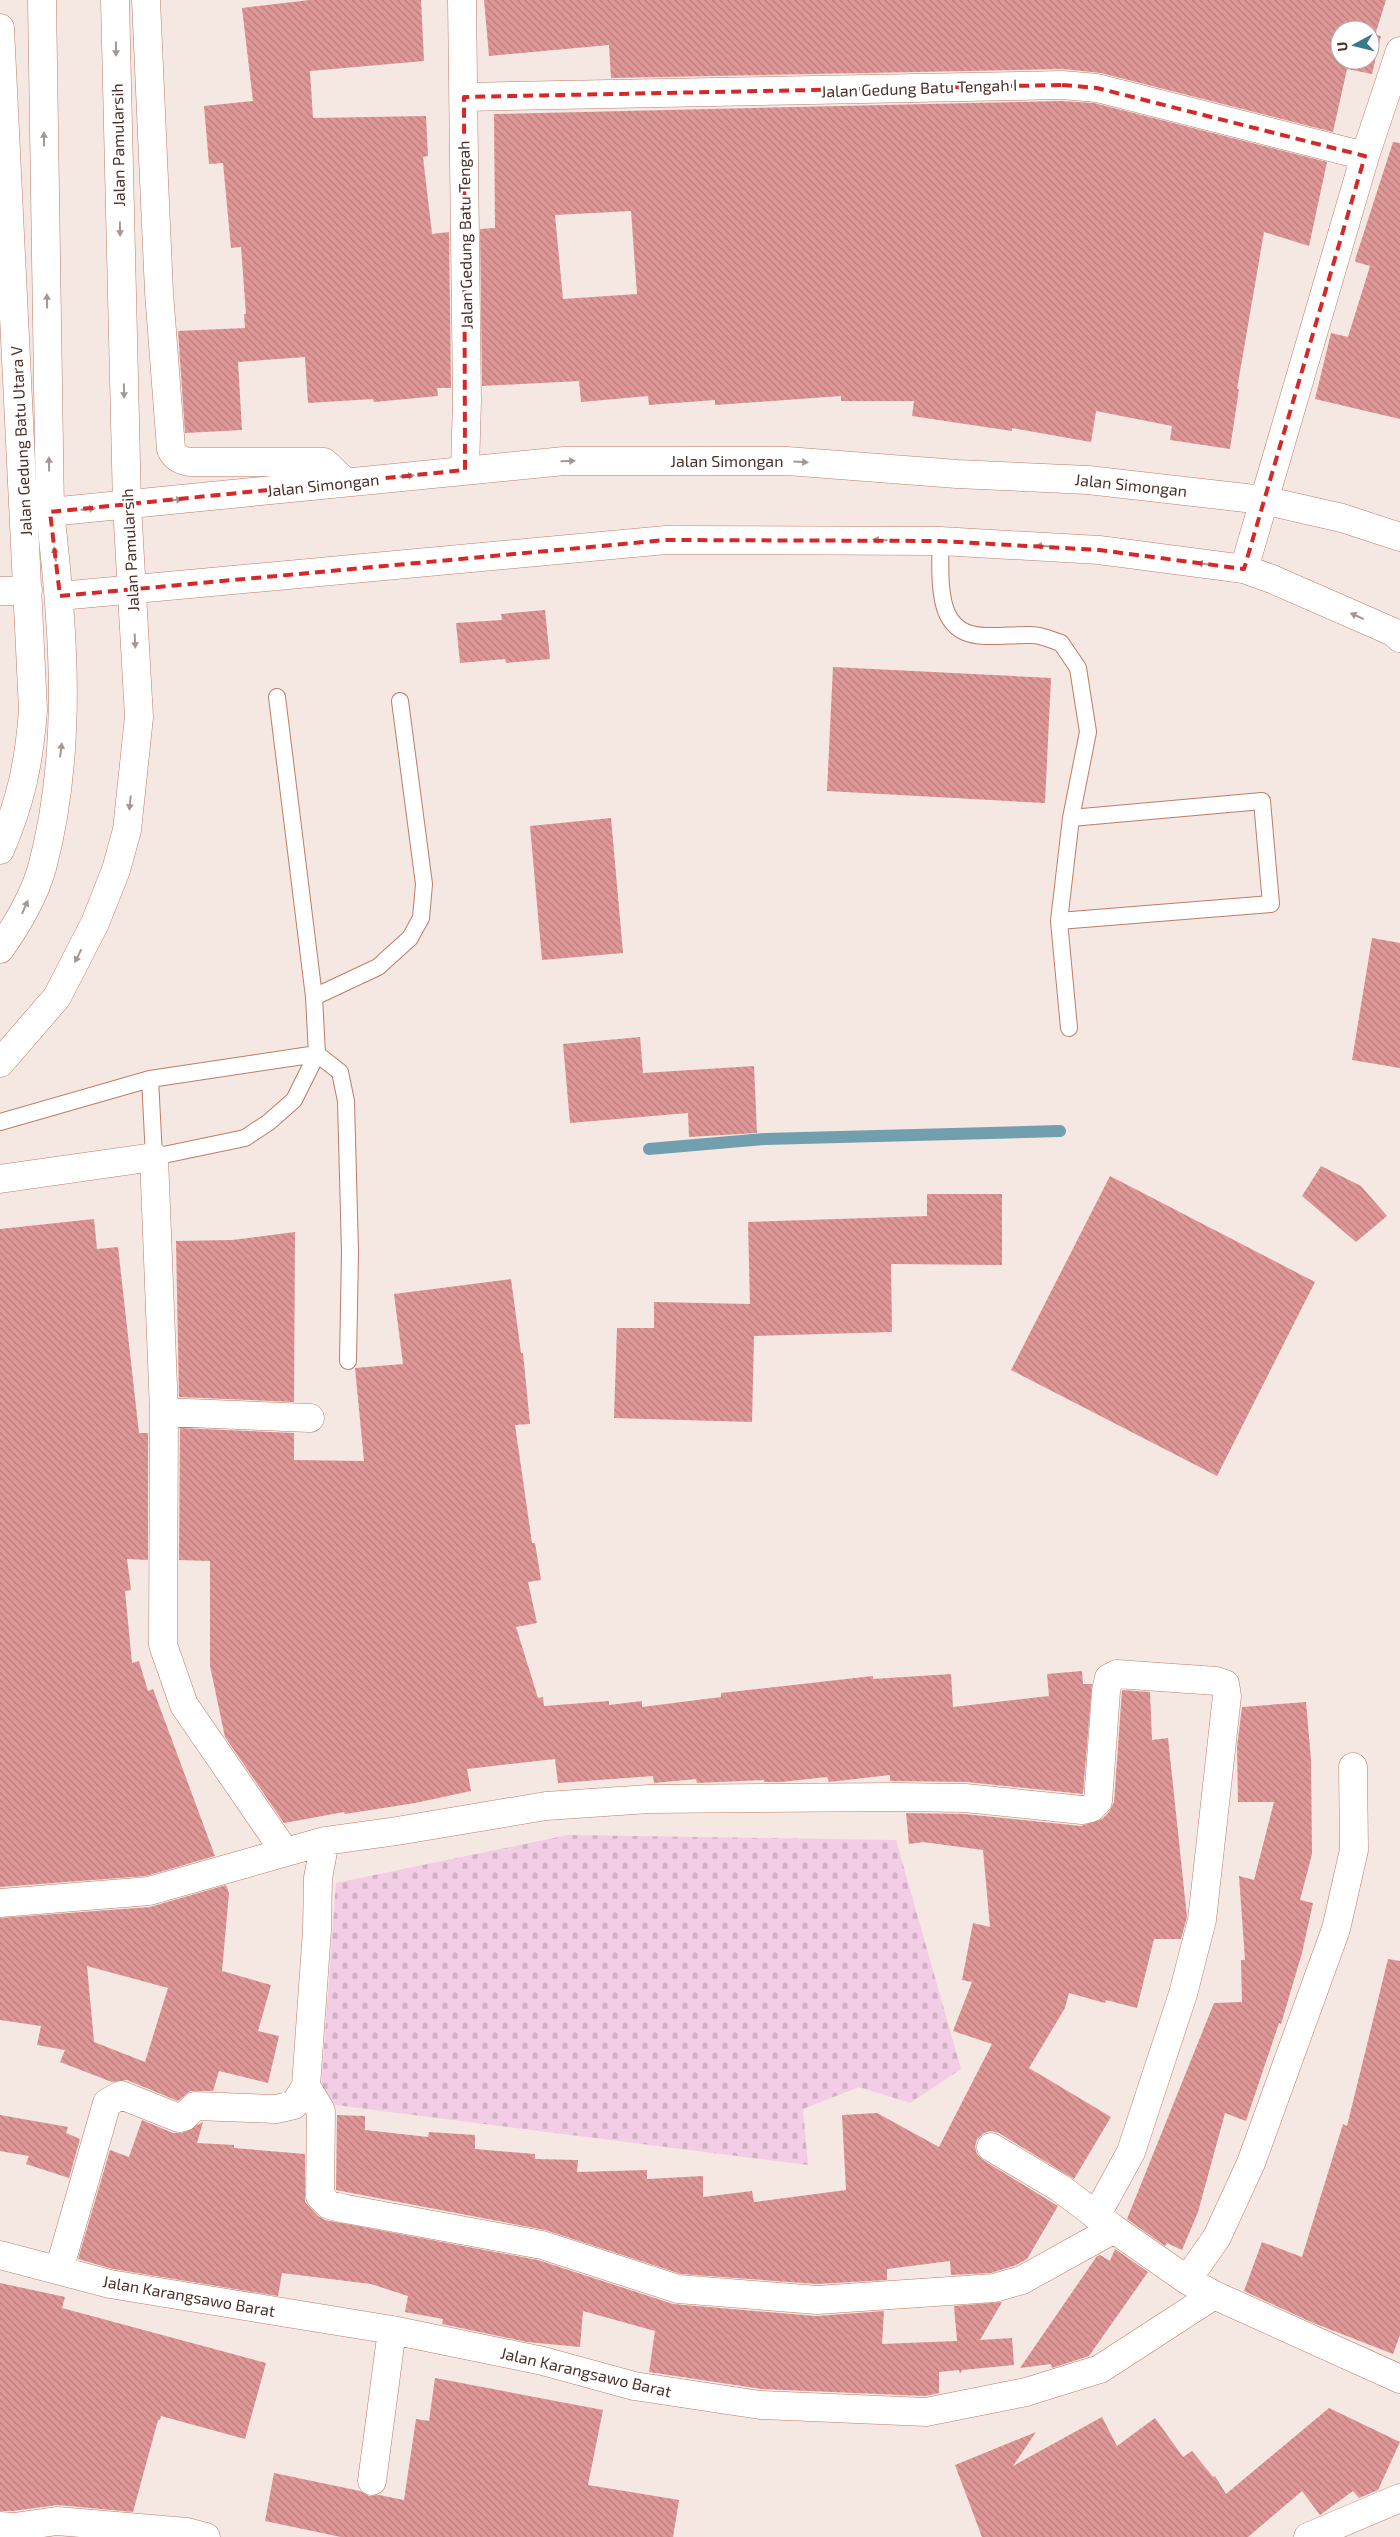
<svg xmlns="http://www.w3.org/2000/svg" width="1400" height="2537" font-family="'Exo 2',sans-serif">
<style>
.cemetery{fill:url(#cemetery-stones)}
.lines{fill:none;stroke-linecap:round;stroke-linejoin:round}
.stream{stroke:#719fae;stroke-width:12}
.building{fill:url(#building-back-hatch);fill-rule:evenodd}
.service-casing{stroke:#bd7d67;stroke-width:18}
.minor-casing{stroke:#bd7d67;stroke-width:29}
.secondary-casing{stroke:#bd7d67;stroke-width:29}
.trunk-casing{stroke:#bd7d67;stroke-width:29}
.service{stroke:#fff;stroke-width:16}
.minor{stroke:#fff;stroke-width:28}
.secondary{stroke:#fff;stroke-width:28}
.trunk{stroke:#fff;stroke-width:28}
.oneway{fill:#a59893}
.marked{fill:none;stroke:#d62828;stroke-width:4;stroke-dasharray:10 6;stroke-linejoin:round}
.labels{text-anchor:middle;stroke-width:5;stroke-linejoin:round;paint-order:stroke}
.street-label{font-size:16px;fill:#4b3027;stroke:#fff}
</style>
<defs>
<pattern id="cemetery-stones" width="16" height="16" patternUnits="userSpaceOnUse" patternTransform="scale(1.25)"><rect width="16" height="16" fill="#f3cde5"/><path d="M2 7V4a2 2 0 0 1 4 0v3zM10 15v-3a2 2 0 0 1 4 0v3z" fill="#d2b0c4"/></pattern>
<pattern id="building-back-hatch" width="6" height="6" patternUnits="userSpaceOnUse" patternTransform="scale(1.25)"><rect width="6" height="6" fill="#df9897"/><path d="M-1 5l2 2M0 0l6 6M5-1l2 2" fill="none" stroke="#b77c7b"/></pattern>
</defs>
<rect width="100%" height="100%" fill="#f5e7e2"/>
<!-- cemetery -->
<path class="cemetery" d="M568,1835L896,1840L961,2069L910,2103L859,2087L803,2109L808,2165L320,2103L336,1883Z"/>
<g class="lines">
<!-- stream -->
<path class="stream" d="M649,1149L765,1139L1060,1131"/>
</g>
<!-- building -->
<path class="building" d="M310,0H421L424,61L310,71L313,118L426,116L428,156L423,157L432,234L449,232L451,388H437L438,396L374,402L373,399L308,403L305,357L238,362L242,430L185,433L178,331L245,328L244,314H246L241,247L231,248L223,163L209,164L204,106L253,101L242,8Z
M484,0H1386L1375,35L1381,36L1372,74L1347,69L1333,132L1101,73L1063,69L611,78L609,45L489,56ZM1340,30H1370V60H1340Z
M1061,101L1094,103L1327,162L1309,246L1264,232L1237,389H1239L1230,449L1170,440L1172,426L1096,411L1091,442L1012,428V431L912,416L914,401H841V396L715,405V400L649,405L648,396L581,402L579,381L482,386L480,229L495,228L494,114ZM631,211L637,294L563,299L555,215Z
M1393,142L1400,143V419L1315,399L1331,333L1348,337L1370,266L1356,262L1355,260Z
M545,610L550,659L506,663L505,659L460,663L456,623L502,620L501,614Z
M833,667L1051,678L1045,803L827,791Z
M611,818L623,953L542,960L530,826Z
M1372,938L1400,943V1068L1352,1060Z
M640,1037L643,1073L754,1066L757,1133L689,1137L688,1113L570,1123L563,1044Z
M1321,1166L1361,1186L1387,1216L1356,1242L1302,1196Z
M1110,1176L1315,1282L1217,1476L1011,1370Z
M927,1194H1002V1265L891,1264L892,1332L754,1336L752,1422L614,1418L617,1328H654V1302L750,1304L748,1222L927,1216Z
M94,1219L97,1249L118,1247L139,1433H148V1560L127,1559L131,1590L125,1591L132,1663L139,1661L148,1691L153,1689L215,1856L146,1876L0,1887V1229Z
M295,1232L294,1402L179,1397L176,1241L232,1240Z
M511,1279L521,1353H523L530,1424L515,1425L532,1543H535L541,1580L528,1582L537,1623L516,1627L538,1698L543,1697L544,1706L609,1701V1705L642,1701V1707L721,1697V1693L873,1676V1679L951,1674L953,1707L1049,1696L1047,1674L1082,1671L1083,1684H1092L1083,1794L967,1782L890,1781V1775L829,1782L827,1777L781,1782H764V1780L697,1783L696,1779L654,1783L653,1776L558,1783L555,1759L467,1769L471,1791L415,1803L345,1814L344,1812L284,1823L225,1737L210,1666V1561L179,1560L180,1428L294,1433V1460L364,1461L355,1368L403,1364L394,1294Z
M1122,1690L1150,1692L1152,1740L1168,1738L1187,1917L1181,1939H1154L1137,2008L1106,2000L1105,2003L1069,1993L1065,2008L1029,2068L1111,2117L1074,2179L999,2133L991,2131L984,2133L977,2139L975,2147L977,2154L983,2160L1058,2206L1027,2259L1016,2265L991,2273L951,2275L950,2261L887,2269V2280L817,2284L681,2274L545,2230L336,2190L337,2115L365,2116V2130L428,2137L429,2132L475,2135V2149L535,2154V2159L578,2160L577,2172L647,2170V2179L703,2176V2197L752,2191L754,2202L846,2190L842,2115L877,2113L939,2147L992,2044L953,2031L972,1982L962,1980L973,1923L990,1927L983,1850L923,1842L909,1844L906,1813L964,1814L1081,1826L1102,1819L1109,1812L1114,1802Z
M1306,1702L1311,1760L1312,1854L1300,1900L1313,1903L1302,1953L1281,2024L1279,2023L1246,2121L1225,2113L1198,2212L1182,2250L1167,2243L1165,2246L1127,2219L1214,2003L1242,2002L1241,1960H1245L1239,1876L1254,1880L1274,1802H1238L1237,1747L1242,1707Z
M226,1885L229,1893L222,1971L271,1985L258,2031L279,2036L268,2083L219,2071L213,2091H190L178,2101L127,2080L112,2082L60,2062L65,2050L37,2045L41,2026L0,2020V1918L150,1907ZM87,1966L168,1988L145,2062L94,2042Z
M1388,1959L1400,1961V2335L1393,2354L1311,2322L1244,2291L1262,2242L1302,2257L1343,2124L1347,2126Z
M0,2115L68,2127L66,2133L80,2139L69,2178L26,2164L29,2156L0,2151Z
M142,2120L173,2133H182L203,2122L197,2143L234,2145V2148L305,2154V2202L318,2216L325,2220L538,2260L673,2304L816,2316L884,2311L882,2344L957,2341L954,2306L1002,2302L980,2340L1012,2338L1014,2365L962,2370L960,2374L959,2370L939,2372V2393L925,2396L762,2389L649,2372L655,2331L583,2311L580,2347L527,2342L442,2324L443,2319L405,2312L408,2296L371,2284L282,2273L278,2296L113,2269L78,2259L110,2150L129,2157Z
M1115,2249L1148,2272L1089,2356L1052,2368L1051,2364L1020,2368L1097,2256L1100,2255L1110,2261Z
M0,2283L65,2297L62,2308L266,2363L245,2439L161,2416L160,2420H158L133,2512L58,2505L13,2511H0Z
M435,2378L603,2410L588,2485L679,2500L673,2537H341L265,2521L274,2473L360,2491L369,2496L379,2495L404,2500L416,2419L429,2421Z
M1329,2408L1400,2442L1378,2490L1359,2498L1353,2491L1320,2515L1302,2491L1248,2537H982L955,2465L1036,2432L1013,2466L1102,2417L1117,2446L1155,2418L1183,2457L1192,2451L1213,2477L1215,2476L1226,2494Z"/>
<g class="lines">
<!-- service casing -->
<g class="service-casing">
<path id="service" d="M940,541C941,558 939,577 942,594C949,649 991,634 1032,635C1041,635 1052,640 1061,643L1078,668L1088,732L1071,818L1059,921L1069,1028
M1059,921L1271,904L1262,801L1071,818
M314,997L378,967L410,938L421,918L424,884L400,701
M150,1079L154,1157L245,1138L269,1122L294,1100L317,1054L314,997L277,697
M0,1122L150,1079L317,1054L340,1072L346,1101L350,1252L348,1361"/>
</g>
<!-- minor casing -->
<g class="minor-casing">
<path id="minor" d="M146,0L159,292L171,449C175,458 181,461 191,462H324L345,482
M462,0L467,400L465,470
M0,28L33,710C29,763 21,801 0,850
M464,97L1062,85L1097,88L1365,156
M1244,569L1365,156L1400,51
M0,591L28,590
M0,1179L154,1157L164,1412L163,1645L184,1705L285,1852
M164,1412L310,1418
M0,1903L149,1891L325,1841L397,1831L546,1806L649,1799L896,1797L965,1798L1082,1810L1091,1808L1098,1801L1106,1691L1109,1678L1117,1674L1216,1681L1225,1684L1227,1696L1202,1920L1183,1994L1131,2152L1096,2216
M306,2086L321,2111L320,2196L329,2205L346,2209L542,2245L678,2289L817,2300L994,2288L1022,2280L1114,2229
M991,2147L1060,2188L1114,2229L1187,2280L1214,2295L1400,2379
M0,2255L110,2284L392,2330L543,2361L634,2386L760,2405L926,2412L1026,2392L1100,2369L1214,2295
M59,2270L107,2103L121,2095L179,2118L184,2117L195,2106L276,2109L294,2105L306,2086L317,1930L318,1878L325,1841
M1187,2280L1217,2237L1251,2163L1336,1929L1354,1850L1353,1767
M372,2481L392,2330
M0,2526L14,2527L57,2521L187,2532L206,2537
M1308,2537L1400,2498"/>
</g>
<!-- secondary casing -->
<g class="secondary-casing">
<path id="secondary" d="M50,512L564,461H787L957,474L1088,480L1263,500L1342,518L1400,537
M60,596L666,540L940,541L1099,550L1244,569L1272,579L1393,632L1400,638"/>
</g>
<!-- trunk casing -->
<g class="trunk-casing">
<path id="trunk" d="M0,949C17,925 34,896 42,868C73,752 64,630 50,512L42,0
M0,1063L57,997L95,923L116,870L127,830L139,717L127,505L115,0"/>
</g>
<!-- service -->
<use href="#service" class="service"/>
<!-- minor -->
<use href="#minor" class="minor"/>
<!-- secondary -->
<use href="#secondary" class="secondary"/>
<!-- trunk -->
<use href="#trunk" class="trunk"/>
</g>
<!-- one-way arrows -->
<defs><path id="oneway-solid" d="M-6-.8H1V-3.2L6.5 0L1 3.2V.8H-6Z" transform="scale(1.25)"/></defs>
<g class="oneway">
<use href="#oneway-solid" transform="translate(116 49) rotate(89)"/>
<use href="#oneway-solid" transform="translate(44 139) rotate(-91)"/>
<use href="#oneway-solid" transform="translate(120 229) rotate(89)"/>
<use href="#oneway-solid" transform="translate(47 301) rotate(-91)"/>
<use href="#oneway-solid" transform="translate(124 391) rotate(89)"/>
<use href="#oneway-solid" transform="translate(568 461) rotate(-1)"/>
<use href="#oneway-solid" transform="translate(801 462) rotate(4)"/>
<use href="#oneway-solid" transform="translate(49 464) rotate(-91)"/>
<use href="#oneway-solid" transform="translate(407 476) rotate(-6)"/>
<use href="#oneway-solid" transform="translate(175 500) rotate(-6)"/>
<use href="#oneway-solid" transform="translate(88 509) rotate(-5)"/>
<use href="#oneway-solid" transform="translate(880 540) rotate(-179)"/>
<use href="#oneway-solid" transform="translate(1043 546) rotate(-177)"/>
<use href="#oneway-solid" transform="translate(55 554) rotate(-97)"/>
<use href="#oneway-solid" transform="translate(1204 564) rotate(-172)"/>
<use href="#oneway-solid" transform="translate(1357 616) rotate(-156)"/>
<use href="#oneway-solid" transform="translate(135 641) rotate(87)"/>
<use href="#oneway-solid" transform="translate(61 750) rotate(-83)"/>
<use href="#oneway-solid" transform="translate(130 803) rotate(96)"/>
<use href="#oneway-solid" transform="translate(25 907) rotate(-66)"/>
<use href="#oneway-solid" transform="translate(78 956) rotate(117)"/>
</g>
<!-- marked area -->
<path class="marked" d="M1062,85L1097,88L1365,156L1244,569L1099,550L940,541L666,540L60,596L50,512L465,470L464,97Z"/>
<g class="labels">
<!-- street labels -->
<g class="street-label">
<text transform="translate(919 88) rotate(-2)" y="6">Jalan Gedung Batu Tengah I</text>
<text transform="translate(118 145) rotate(-91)" y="6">Jalan Pamularsih</text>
<text transform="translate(465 235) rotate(-91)" y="6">Jalan Gedung Batu Tengah</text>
<text transform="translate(21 441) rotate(-93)" y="6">Jalan Gedung Batu Utara V</text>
<text x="727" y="467">Jalan Simongan</text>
<text transform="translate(323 485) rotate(-6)" y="6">Jalan Simongan</text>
<text transform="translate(1131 485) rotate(6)" y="6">Jalan Simongan</text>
<text transform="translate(130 550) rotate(-93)" y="6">Jalan Pamularsih</text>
<text transform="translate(189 2296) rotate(10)" y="6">Jalan Karangsawo Barat</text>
<text transform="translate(586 2372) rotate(13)" y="6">Jalan Karangsawo Barat</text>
</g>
</g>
<!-- north arrow -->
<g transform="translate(1355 45) rotate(263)"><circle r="24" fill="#ffffff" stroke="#b7aca9"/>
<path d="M0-4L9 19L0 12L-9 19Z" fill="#38798c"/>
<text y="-8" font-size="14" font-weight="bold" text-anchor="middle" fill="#4b3027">U</text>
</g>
</svg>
